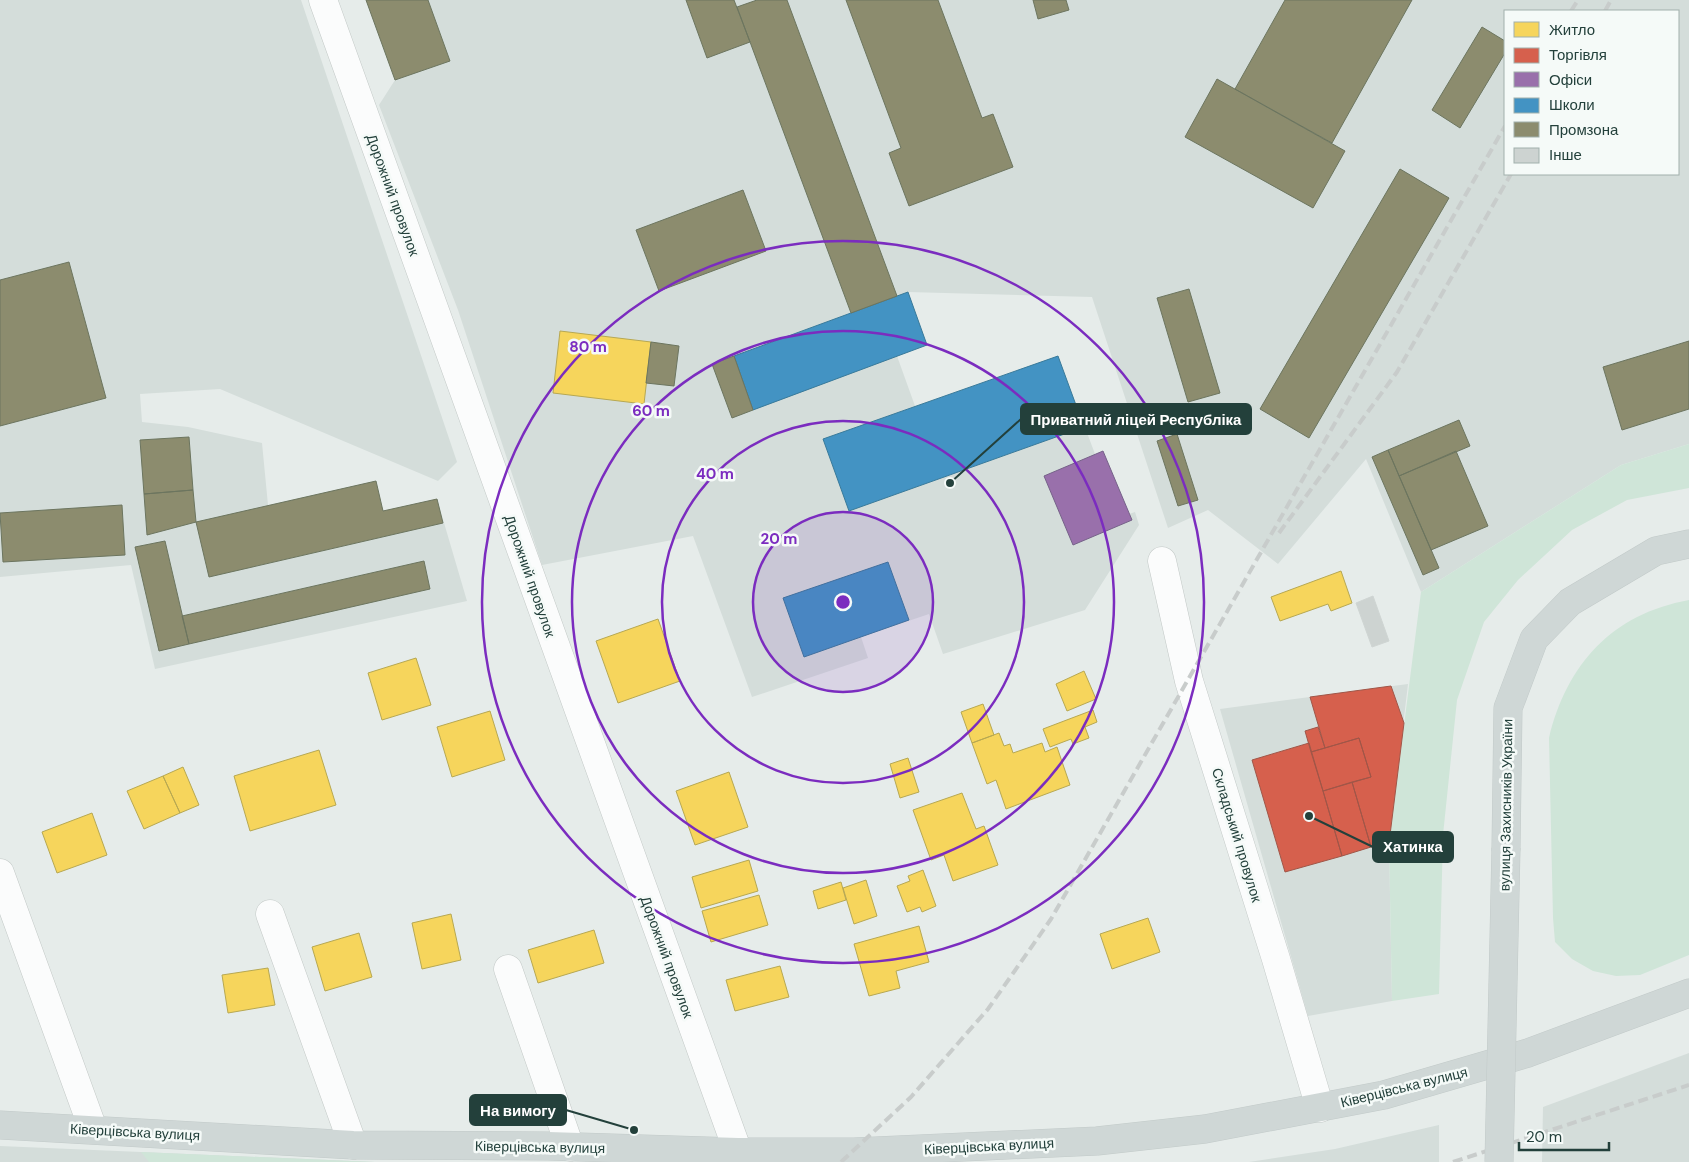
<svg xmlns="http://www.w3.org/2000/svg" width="1689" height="1162" font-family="'DM Sans',sans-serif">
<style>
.built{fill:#d4ddda;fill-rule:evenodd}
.green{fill:#cfe5d8}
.homes{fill:#f6d55c;stroke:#b7a852}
.shops{fill:#d6604d;stroke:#a05648}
.offices{fill:#9970ab;stroke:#766289}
.schools{fill:#4393c3;stroke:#397a9a}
.industry{fill:#8c8c6e;stroke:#6c755f}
.building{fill:#cdd3d1;stroke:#cfd5d3}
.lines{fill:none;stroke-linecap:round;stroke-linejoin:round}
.minor-casing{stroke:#c3c9c7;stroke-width:29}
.major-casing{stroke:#c2cac9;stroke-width:29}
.minor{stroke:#fbfcfc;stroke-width:28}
.major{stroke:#cfd7d6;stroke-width:28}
.rail{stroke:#c8cccb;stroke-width:4;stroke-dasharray:10 5;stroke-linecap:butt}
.major-bridge-casing{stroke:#c2cac9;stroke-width:29;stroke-linecap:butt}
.major-bridge{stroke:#cfd7d6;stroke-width:28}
.ring{fill:none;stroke:#7b2cbf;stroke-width:2.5}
.labels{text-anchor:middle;stroke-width:5;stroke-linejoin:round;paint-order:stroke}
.street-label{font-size:14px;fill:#23403b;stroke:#f5faf8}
.centre{fill:#7b2cbf;stroke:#f5faf8;stroke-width:2.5}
.ring-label{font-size:15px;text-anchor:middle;font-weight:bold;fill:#7b2cbf;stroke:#f5faf8;stroke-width:5;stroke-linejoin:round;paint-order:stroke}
.leader{fill:none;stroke:#23403b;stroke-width:2}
.callout-dot{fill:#23403b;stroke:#f5faf8;stroke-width:2}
.callout{fill:#23403b;stroke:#23403b;stroke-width:2}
.callout-label{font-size:15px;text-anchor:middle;font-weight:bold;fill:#fff}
</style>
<rect width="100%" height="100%" fill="#e6ecea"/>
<!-- built -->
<path class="built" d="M0,0H301L457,462L438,481L220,389L140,394L142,422L188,427L262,443L268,505L376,481L383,511L437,499L467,601L155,669L131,565L0,577Z
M366,0H1689V444L1621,465L1421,592L1366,459L1278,564L1208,510L1168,528L1092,297L908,292L927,345L897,356L915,406L1058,356L1095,454L1129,514L1135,512L1139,525L1085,610L943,654L929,614L861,637L868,658L752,697L693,536L542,565L458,310L379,105L395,80ZM1505,11H1678V174H1505Z
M1408,684L1389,843L1392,1001L1308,1016L1220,709Z
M1689,1053V1162H1542L1543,1107Z
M1439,1125V1162H1249L1335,1149Z
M0,1146L141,1152L375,1162H0Z"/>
<!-- green -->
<path class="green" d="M1689,444V488L1627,500L1572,530L1518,580L1484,622L1457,700L1443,835L1439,994L1392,1001L1389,843L1421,592L1621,465Z
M1689,600V955L1640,975L1616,976L1593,971L1572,959L1555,942L1553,918L1549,738C1567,664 1612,614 1689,600Z
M141,1152L375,1162H149Z"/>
<!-- homes -->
<path class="homes" d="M560,331L651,342L644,404L553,393Z
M1341,571L1352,603L1331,611L1328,604L1280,621L1271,597Z
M658,619L680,681L618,703L596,641Z
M416,658L431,705L382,720L368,673Z
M1084,671L1096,699L1067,711L1056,684Z
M983,704L994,735L972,743L961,712Z
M1093,710L1097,722L1085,727L1089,738L1073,744L1071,739L1050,747L1043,729Z
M490,711L505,760L452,777L437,727Z
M999,733L1004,746L1010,744L1013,753L1042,743L1045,752L1057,747L1070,785L1006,809L996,780L987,784L972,743Z
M319,750L336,805L250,831L234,776Z
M908,758L919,792L900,798L890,764Z
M183,767L199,805L180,813L163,776Z
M729,772L748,827L695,845L676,791Z
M163,776L180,813L144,829L127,791Z
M962,793L976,829L984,826L998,865L953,881L944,855L931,860L913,810Z
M92,813L107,855L57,873L42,832Z
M749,860L758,891L701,908L692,877Z
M923,870L936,906L922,912L920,907L907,912L897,886L910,881L908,876Z
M866,880L877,916L854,924L843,888Z
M841,882L846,900L818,909L813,891Z
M759,895L768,925L711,942L702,911Z
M451,914L461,960L422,969L412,923Z
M1148,918L1160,952L1112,969L1100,934Z
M919,926L929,962L896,971L900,988L869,996L854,944Z
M594,930L604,963L538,983L528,950Z
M359,933L372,977L325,991L312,947Z
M780,966L789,997L735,1011L726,980Z
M268,968L275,1005L228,1013L222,975Z"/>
<!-- shops -->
<path class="shops" d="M1391,686L1404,723L1389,843L1371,847L1352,782L1371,777L1359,738L1325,748L1310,697Z
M1318,727L1325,748L1311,752L1305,731Z
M1359,738L1371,777L1323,791L1311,752Z
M1309,743L1342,856L1285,872L1252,760Z
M1352,782L1371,847L1342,856L1323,791Z"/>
<!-- offices -->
<path class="offices" d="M1103,451L1132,520L1073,545L1044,476Z"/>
<!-- schools -->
<path class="schools" d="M908,292L927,345L753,410L734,356Z
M1058,356L1084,427L849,511L823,439Z
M888,562L909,620L804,657L783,598Z"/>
<!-- industry -->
<path class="industry" d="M366,0H428L450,61L395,80Z
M686,0H734L750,42L707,58Z
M757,0H787L897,296L851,313L737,7Z
M846,0H938L982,118L993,114L1013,167L909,206L889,153L901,148Z
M1033,0H1066L1069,10L1038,19Z
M1285,0H1412L1332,143L1235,89Z
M1482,27L1505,41V53L1460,128L1432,110Z
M1217,79L1345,151L1313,208L1185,137Z
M1400,169L1449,198L1309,438L1260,409Z
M743,190L766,251L659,291L636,230Z
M69,262L106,398L0,426V280Z
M1189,289L1220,393L1188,402L1157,298Z
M1689,341V409L1622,430L1603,367Z
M651,342L679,346L674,386L646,383Z
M734,356L753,410L732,418L712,364Z
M1459,420L1470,446L1399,476L1388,450Z
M1177,434L1198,500L1178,506L1157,441Z
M189,437L193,490L144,494L140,440Z
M1388,450L1439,568L1423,575L1372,457Z
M1456,451L1488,526L1431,550L1399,476Z
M376,481L383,511L437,499L443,523L209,577L196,522Z
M193,490L196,522L147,535L144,494Z
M122,505L125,555L3,562L0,513Z
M165,541L189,644L159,651L135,547Z
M424,561L430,589L189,644L182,616Z"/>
<!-- building -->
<path class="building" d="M1373,596L1389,641L1372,647L1356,603Z"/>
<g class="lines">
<!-- minor casing -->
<g class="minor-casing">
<path id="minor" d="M323,0L738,1152
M1162,561L1189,681L1276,959L1320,1108
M0,873L93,1129
M270,914L353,1145
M508,969L570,1147"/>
</g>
<!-- major casing -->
<g class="major-casing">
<path id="major" d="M1506,848L1508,708L1534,639L1570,602L1656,551L1689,544
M0,1125L353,1145L548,1146L738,1152H854L1097,1141L1205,1129L1384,1095L1528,1053L1689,993"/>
</g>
<!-- minor -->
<use href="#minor" class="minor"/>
<!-- major -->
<use href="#major" class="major"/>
<!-- rail -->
<path class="rail" d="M1571,11L1578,0
M1605,11L1611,0
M1279,533L1397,372L1511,174
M841,1162L911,1097L988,1009L1051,919L1505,126
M1453,1162L1689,1085"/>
<!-- major-bridge casing -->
<g class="major-bridge-casing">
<path id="major-bridge" d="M1499,1162L1506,848"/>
</g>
<!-- major-bridge -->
<use href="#major-bridge" class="major-bridge"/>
</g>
<!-- distance rings -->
<circle cx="843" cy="602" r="90" fill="#7b2cbf" fill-opacity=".12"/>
<g class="ring">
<circle cx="843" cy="602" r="90"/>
<circle cx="843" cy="602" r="181"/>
<circle cx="843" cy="602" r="271"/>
<circle cx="843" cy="602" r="361"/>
</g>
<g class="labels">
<!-- street labels -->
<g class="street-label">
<text transform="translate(393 195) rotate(70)" y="5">Дорожний провулок</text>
<text transform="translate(530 576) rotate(71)" y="5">Дорожний провулок</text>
<text transform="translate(1506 805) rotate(-89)" y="5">вулиця Захисників України</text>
<text transform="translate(1237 835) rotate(73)" y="5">Складський провулок</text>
<text transform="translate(667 957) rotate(70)" y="5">Дорожний провулок</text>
<text transform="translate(1404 1087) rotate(-14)" y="5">Ківерцівська вулиця</text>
<text transform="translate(135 1132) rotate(3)" y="5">Ківерцівська вулиця</text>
<text transform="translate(989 1146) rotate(-3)" y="5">Ківерцівська вулиця</text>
<text transform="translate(540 1147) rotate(1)" y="5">Ківерцівська вулиця</text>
</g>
</g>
<circle cx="843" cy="602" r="8" class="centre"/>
<g class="ring-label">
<text x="588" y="352">80 m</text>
<text x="651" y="416">60 m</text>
<text x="715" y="479">40 m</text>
<text x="779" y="544">20 m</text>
</g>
<!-- callouts -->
<path class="leader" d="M950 483L1021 419M1309 816L1373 847M634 1130L566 1110"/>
<g class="callout-dot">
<circle cx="950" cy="483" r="5"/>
<circle cx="1309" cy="816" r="5"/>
<circle cx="634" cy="1130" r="5"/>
</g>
<g class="callout">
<rect x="1021" y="404" width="230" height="30" rx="5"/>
<rect x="1373" y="832" width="80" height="30" rx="5"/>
<rect x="470" y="1095" width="96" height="30" rx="5"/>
</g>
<g class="callout-label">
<text x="1136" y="425">Приватний ліцей Республіка</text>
<text x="1413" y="852">Хатинка</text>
<text x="518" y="1116">На вимогу</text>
</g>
<!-- legend -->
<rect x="1504" y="10" width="175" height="165" fill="#f5faf8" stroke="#a1b0ac"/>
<rect x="1514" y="22" width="25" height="15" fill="#f6d55c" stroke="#a1b0ac"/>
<text x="1549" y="35" font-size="15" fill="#23403b">Житло</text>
<rect x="1514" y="48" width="25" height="15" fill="#d6604d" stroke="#a1b0ac"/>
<text x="1549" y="60" font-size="15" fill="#23403b">Торгівля</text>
<rect x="1514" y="72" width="25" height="15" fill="#9970ab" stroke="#a1b0ac"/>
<text x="1549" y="85" font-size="15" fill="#23403b">Офіси</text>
<rect x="1514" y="98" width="25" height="15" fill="#4393c3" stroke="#a1b0ac"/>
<text x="1549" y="110" font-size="15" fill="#23403b">Школи</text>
<rect x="1514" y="122" width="25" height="15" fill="#8c8c6e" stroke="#a1b0ac"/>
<text x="1549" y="135" font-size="15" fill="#23403b">Промзона</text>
<rect x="1514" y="148" width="25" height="15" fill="#cdd3d1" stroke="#a1b0ac"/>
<text x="1549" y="160" font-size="15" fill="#23403b">Інше</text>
<!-- scale -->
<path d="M1519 1142v8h90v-8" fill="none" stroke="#23403b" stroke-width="2.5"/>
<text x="1526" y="1142" font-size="15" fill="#23403b" stroke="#f5faf8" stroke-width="4" paint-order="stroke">20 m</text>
</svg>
